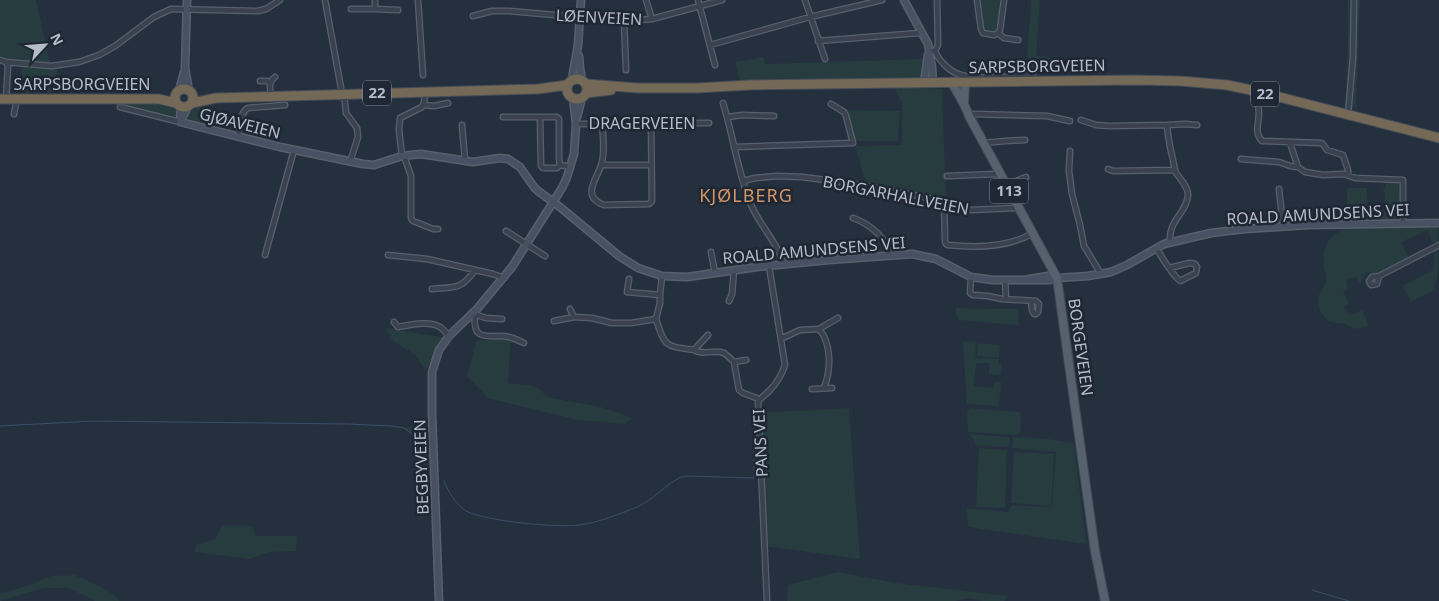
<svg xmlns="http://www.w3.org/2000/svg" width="1439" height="601" font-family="'Noto Sans',sans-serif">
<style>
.green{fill:#273c3f}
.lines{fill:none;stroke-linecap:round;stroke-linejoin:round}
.stream{stroke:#3b4e67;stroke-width:1}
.street-casing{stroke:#57606c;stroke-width:7}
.secondary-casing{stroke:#57606c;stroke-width:9}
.primary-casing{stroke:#424b57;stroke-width:10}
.highway-casing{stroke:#444d59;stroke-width:11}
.street{stroke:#39424e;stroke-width:4.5}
.secondary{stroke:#475161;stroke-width:6}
.primary{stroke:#57616e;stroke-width:8}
.highway{stroke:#746856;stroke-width:9}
.labels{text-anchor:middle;stroke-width:5;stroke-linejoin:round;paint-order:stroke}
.shield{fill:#1e2733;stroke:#88909c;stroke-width:1}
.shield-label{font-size:15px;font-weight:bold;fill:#b5bdc9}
.street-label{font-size:16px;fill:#b5bdc9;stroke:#1e2733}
.neighbourhood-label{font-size:18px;letter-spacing:1px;fill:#d29567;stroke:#1e2733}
</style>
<rect width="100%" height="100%" fill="#25303e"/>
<!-- green -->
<path class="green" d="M0,0H36L50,64L57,70L58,92L23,93L21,63L0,61Z
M979,0H1002L998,29L995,32H988L983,29Z
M1031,0H1040L1036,56L1050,57L1056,72L1029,74V59L1027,58Z
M1348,0H1360L1356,108L1345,105L1348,55Z
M763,57L765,64L923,59L922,75L914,79L740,83L735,62Z
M899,86L942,89L946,199L866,184L855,146L902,145V102L895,90Z
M170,102L177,108L176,117L126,106L125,105L126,103Z
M208,104L204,126L188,122L187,113L194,110L198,106Z
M846,110L900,111L898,141H854Z
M1385,181L1397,183L1401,187L1400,210V217L1396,221H1348L1347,220V188H1367V212L1379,213V214L1384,212L1385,192H1384L1383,187H1385Z
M1349,225L1405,227L1438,225V242L1432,243L1428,230L1401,242L1409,258L1379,274H1371L1367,271L1360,283L1355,277L1346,281L1348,289L1343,291L1349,304L1344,307L1347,312H1348L1350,316L1362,310L1367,321L1368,326L1357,329C1351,328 1347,324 1343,323C1340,323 1337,324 1335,323C1323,321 1316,307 1319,296C1320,291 1326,285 1326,279C1326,274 1324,269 1324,264C1323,240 1331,237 1349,225Z
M1437,249L1438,250C1438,263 1439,279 1433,290L1411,302L1403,286L1433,270L1434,250Z
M955,308L1018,309L1019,323V325L958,320Z
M386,328L447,338L426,370L414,354L393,341Z
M511,337L508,383C516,385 528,384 536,387C542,390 545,397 552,398C579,404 607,405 632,419L624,424L578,420L488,398L467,376L476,341Z
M964,341L976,342L975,358L999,359V364H1002L1001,375L989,374V363H976L974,386L993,388L994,382H1001L999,404L998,406L967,404L963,343Z
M978,343L1000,345L999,358L977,356Z
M849,408L860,559L764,546L758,413Z
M970,408L1019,412L1021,416L1020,433L1016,435L969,432L968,430L967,411Z
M426,427L430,459C420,446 421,437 404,428Z
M969,434L1010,437L1009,447L976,446L975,441Z
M1013,437L1047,439L1074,443L1086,544L968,527L967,508L1008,512L1012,505L1046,507L1051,506L1011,503L1014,452L1054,454L1051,506L1052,505L1056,452L1012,448Z
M979,448L1007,450L1005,508L976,507Z
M222,526H252L256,536H297L296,551L269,552L249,559L195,552L196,545L215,539Z
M838,572L895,583L1009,596L1004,601H983L968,598L955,601H787L788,585Z
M74,575C90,582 109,588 120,601H95L69,588H44L0,601V594L30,585L51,576Z"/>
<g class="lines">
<!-- stream -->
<path class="stream" d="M0,426L93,421L348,424L392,426L404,428L417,438L422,444L430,459
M444,481C448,492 456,504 466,511C484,521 558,528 579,525C597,523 620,514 637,507C653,500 665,485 681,477L688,476L754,478V445
M1312,590L1349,601"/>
<!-- street casing -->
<g class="street-casing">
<path id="street" d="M325,0L341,88
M418,0L423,75
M646,0L652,19
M698,0L715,65
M805,0L825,59
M977,0L981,29L983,33L994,35L998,33L1000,30L1004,0
M351,9H375V0
M375,9L398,10
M473,16L492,11H509L624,21L652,19L722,0
M624,21L626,70
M998,33L1004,38L1018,40
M818,41L919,33L922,32
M710,45L810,17L882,0
M933,51H935L938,45L937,0
M935,51C939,61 950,72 961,75C978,80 1009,76 1028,75L1033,74
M0,60L6,62L8,66L6,99
M6,62L52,66L79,62L99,55L115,46L154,17L171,9L258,11L266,9L280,0
M260,81H267L270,83
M344,94L346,113L357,128L358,137L350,162
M271,96C270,88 268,82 275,77
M723,103C733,135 737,168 749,200C757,223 777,241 784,264
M423,105L434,106L448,103
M1258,106C1262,118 1252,131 1262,141L1322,143L1327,150L1343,155L1348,170V174
M120,107L180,122
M14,114L17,99
M1348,115L1353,57L1354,0
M969,116L973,114L1047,116L1070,121
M503,117H557L559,119V159L560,165L571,167
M540,117L541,166L543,168H557L560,165
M728,117L742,115L774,116
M1081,120L1096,125L1109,126L1167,125
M602,123C603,136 605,149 602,162C599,177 579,196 604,205L649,204L652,201L651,122
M576,124L709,123
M462,125L465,161
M238,136C240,127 240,112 248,108L285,105
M984,143L1005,141L1025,140
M1290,143L1298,167L1305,172L1323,175L1344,174L1355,178L1403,180V222
M734,147L853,143L846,116L844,112L831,104
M1070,151L1069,171L1072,194L1080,225L1084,246L1101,274
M402,156L399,130L400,118L422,107L424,103L425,92
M404,156L411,176V218L413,221L433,229H438
M1241,159L1279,162L1290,166L1298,167
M602,165H651
M1108,169L1113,171L1175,170
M947,176L996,174L1000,173
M743,181L755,178L777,176L802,177L850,183L919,196L944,201L959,208L971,210L1015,208L1018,206
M1006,185L1026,177
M1279,189L1283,226
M944,201L945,241L946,244L948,245C976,248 1008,248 1033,233
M853,218C868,223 889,239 890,256
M506,231L545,256
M1170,242C1168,220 1187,213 1188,195C1188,185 1179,179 1175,171C1174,168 1174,163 1173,160C1170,148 1168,137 1167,125L1185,124L1197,125
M1156,248C1164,260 1170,272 1180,281L1196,273L1197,267L1195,264L1190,263L1169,268
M711,252L715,273
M265,255L294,150
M388,255L427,259L493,274L504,278
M1379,276L1377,284L1371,285L1369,281L1372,277L1379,276L1439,245
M971,277L970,293L973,295L988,296L1002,299L1036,301L1039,304L1038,312L1036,314H1034L1032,310L1031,301
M629,279L627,292L660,295L662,276
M1005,280L1006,299
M432,289C455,287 461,290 475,270
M729,301L732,294L734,270
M474,314L486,318L502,319
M475,315C472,345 491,333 509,337C514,338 519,341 524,343
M574,317L592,318L612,323H631L656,319L660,303V295
M656,319C665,347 665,346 694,350L708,335
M554,321L574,317L570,309
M394,322L398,327C410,325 429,320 440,327C443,329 446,333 449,336
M819,329L838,318
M781,338L785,337L800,330L819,329C832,344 831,370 824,388
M694,350C703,356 714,349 724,353C727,355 731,359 734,362L746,360
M734,362L739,390L743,393L759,399
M812,389L832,388
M767,601L758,402C761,397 766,395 770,390C777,383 782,374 785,365L769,266"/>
</g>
<!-- secondary casing -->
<g class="secondary-casing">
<path id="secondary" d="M187,0L185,68L189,91
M904,0L928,44L932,67L933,83
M579,56L580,68L582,80
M572,79L578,45L581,0
M924,83L928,55
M179,91L184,72
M577,117L582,98
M180,120L181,106
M180,122L280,147L363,164L374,165L402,156L421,154L473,162L500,158L508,159L520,167L534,187L538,191L560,207L619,256L638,268L662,276L687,277L757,267L829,260L912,254L936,259L971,277L993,280H1024
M180,122L188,107
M1057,278L1050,280H1024L1048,276L1057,278L1088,276L1111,272L1127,265L1164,244L1211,233L1245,229L1307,225L1439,223
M439,601L432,414V372L439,350L449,336L477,309L512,267L562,188L567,177L574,154L576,124L573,98"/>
</g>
<!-- primary casing -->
<g class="primary-casing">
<path id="primary" d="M952,83C958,94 965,104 969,116L1057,278L1095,551L1105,601
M964,102L965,82"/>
</g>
<!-- highway casing -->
<g class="highway-casing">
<path id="highway" d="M567 89a10 10 0 1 1 20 0a10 10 0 1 1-20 0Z
M586,84L638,88H697L750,85L1136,80L1180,81L1227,85L1260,92L1439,138
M175 98a9 9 0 1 1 18 0a9 9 0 1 1-18 0Z
M587,93L611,90
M0,99H159L176,103
M192,103L216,98L538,89L567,85"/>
</g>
<!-- street -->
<use href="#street" class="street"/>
<!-- secondary -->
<use href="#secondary" class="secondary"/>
<!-- primary -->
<use href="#primary" class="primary"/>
<!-- highway -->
<use href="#highway" class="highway"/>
</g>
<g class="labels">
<!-- shield labels -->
<g class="shield">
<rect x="363" y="80.5" width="28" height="25" rx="4"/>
<rect x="1251" y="81.5" width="28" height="25" rx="4"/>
<rect x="990" y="178.5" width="38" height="25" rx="4"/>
</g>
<g class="shield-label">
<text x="377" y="98">22</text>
<text x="1265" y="99">22</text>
<text x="1009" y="196">113</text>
</g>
<!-- street labels -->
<g class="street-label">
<text transform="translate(599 17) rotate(3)" y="6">LØENVEIEN</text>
<text transform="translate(1037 66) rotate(-1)" y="6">SARPSBORGVEIEN</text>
<text x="82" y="90">SARPSBORGVEIEN</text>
<text transform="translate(240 123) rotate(14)" y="6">GJØAVEIEN</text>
<text x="642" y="129">DRAGERVEIEN</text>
<text transform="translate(896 195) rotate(11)" y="6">BORGARHALLVEIEN</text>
<text transform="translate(1318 214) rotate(-3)" y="6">ROALD AMUNDSENS VEI</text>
<text transform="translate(814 250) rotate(-5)" y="6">ROALD AMUNDSENS VEI</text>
<text transform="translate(1081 347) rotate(82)" y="6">BORGEVEIEN</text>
<text transform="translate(760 443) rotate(-93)" y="6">PANS VEI</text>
<text transform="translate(421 467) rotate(-92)" y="6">BEGBYVEIEN</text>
</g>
<!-- neighbourhood labels -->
<g class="neighbourhood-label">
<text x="746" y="202">KJØLBERG</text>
</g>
</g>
<!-- north arrow -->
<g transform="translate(45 45) rotate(64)" stroke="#1e2733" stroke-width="4" paint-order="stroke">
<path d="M0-4L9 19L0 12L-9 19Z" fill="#b5bdc9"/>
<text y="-8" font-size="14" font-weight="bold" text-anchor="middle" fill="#b5bdc9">N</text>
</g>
</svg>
